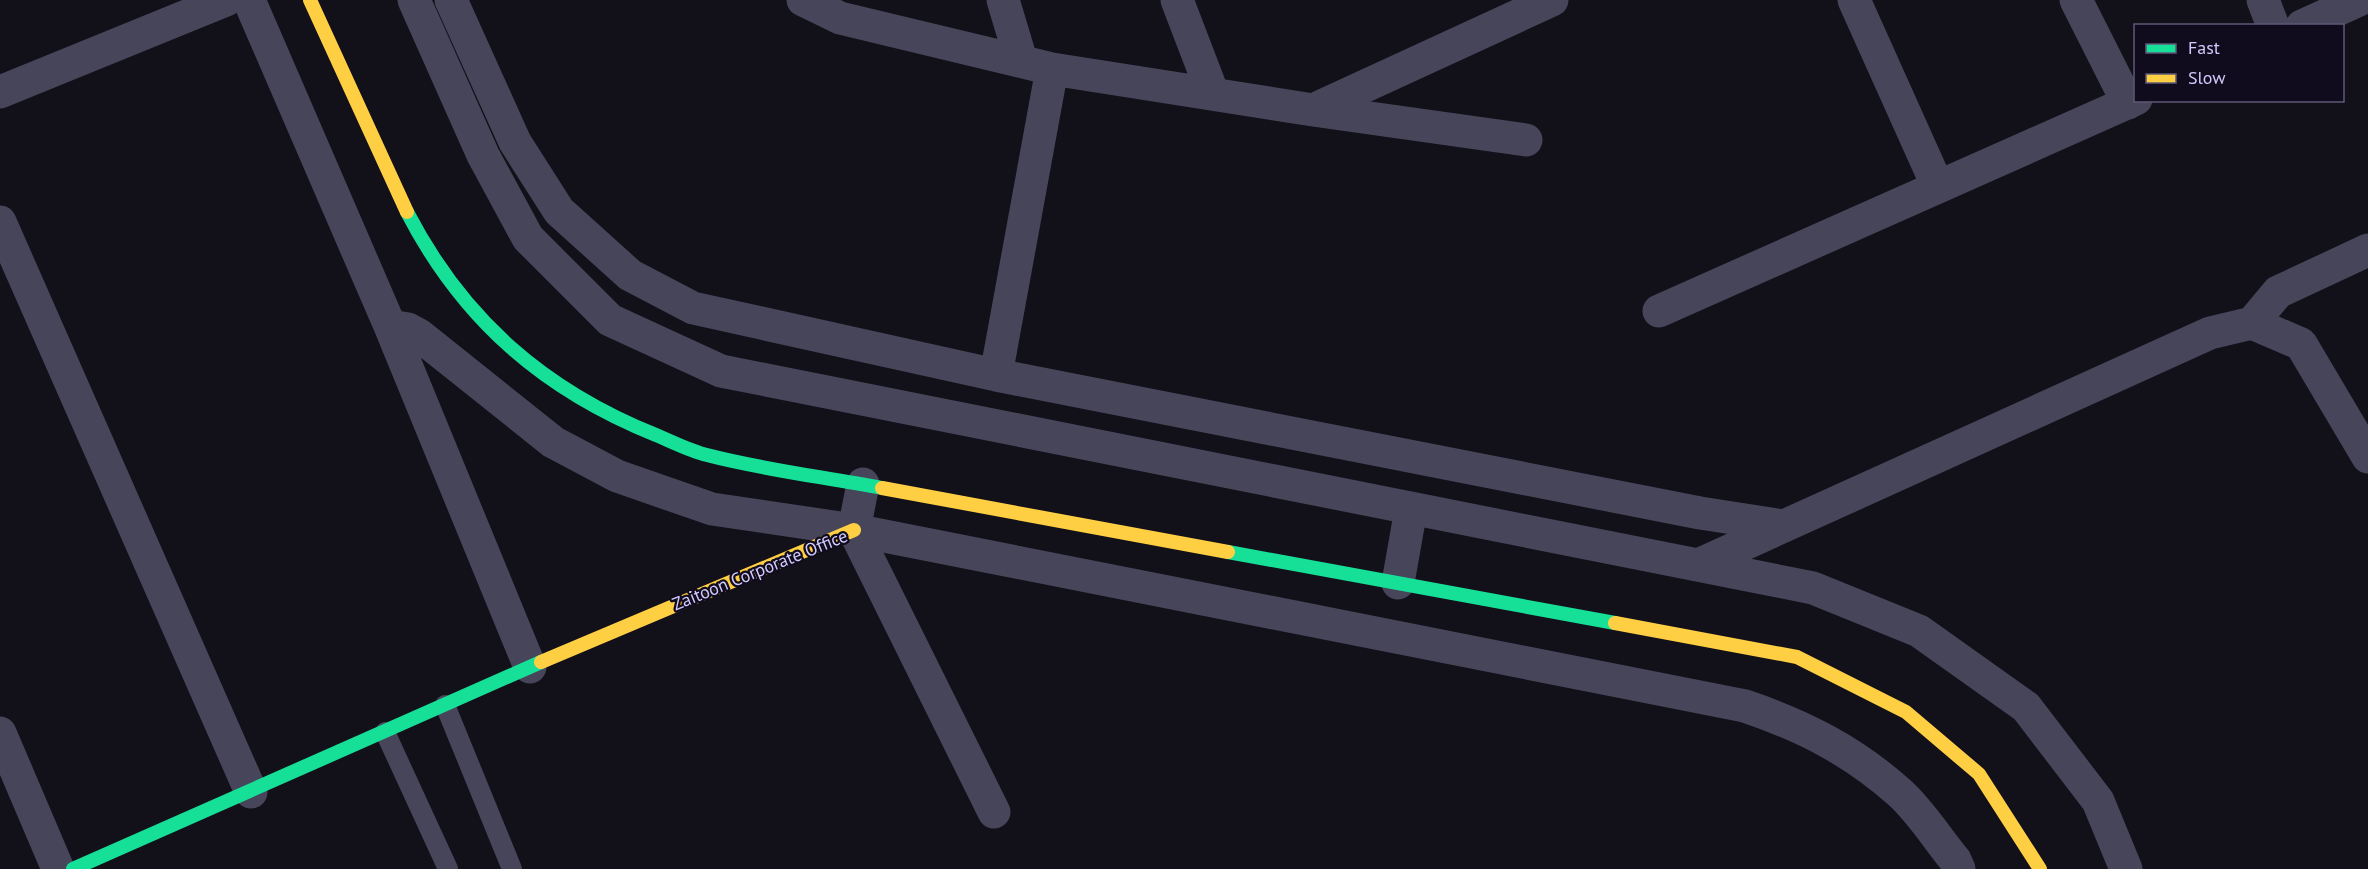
<svg xmlns="http://www.w3.org/2000/svg" width="2368" height="869" font-family="'PT Sans',sans-serif">
<style>
.lines{fill:none;stroke-linecap:round;stroke-linejoin:round}
.lane{stroke:#47455a;stroke-width:20}
.street{stroke:#47455a;stroke-width:33}
.fast{stroke:#16e098;stroke-width:14}
.slow{stroke:#ffcf43;stroke-width:14}
.labels{text-anchor:middle;stroke-width:4.5;stroke-linejoin:round;paint-order:stroke}
.street-label{font-size:18px;fill:#d2cafd;stroke:#100c1d}
</style>
<rect width="100%" height="100%" fill="#121019"/>
<g class="lines">
<!-- lane -->
<path class="lane" d="M445,705L512,869
M385,732L448,869"/>
<!-- street -->
<path class="street" d="M249,0L390,326L530,667
M414,0L483,155L528,238L610,320L721,371L1813,588L1919,631L2026,707L2098,801L2126,869
M451,0L515,142L559,211L630,275L693,308L996,375L1700,513L1784,526
M803,0L840,18L1052,69L1313,110L1526,140
M1003,0L1021,60
M1177,0L1213,94
M1854,0L1938,187
M2076,0L2128,103
M2263,0L2273,26
M2302,26L2359,0
M0,92L226,0
M1313,110L1552,0
M0,222L251,792
M1659,311L2136,99
M2252,323L2278,292L2368,250
M390,326L408,329L419,335L553,442L617,476L712,509L854,530L1745,706C1804,726 1853,751 1900,793C1920,811 1937,838 1955,860L1959,869
M996,375L1052,69
M863,484L854,530L994,812
M1698,565L2210,333L2252,323L2301,344L2368,457
M1398,583L1411,509
M0,733L58,869"/>
<!-- fast -->
<path class="fast" d="M407,212C463,320 544,390 656,435C673,442 690,451 707,455C764,470 825,477 882,488
M1228,552L1615,623
M73,869L541,662"/>
<!-- slow -->
<path class="slow" d="M310,0L407,212
M882,488L1228,552
M1615,623L1797,657L1906,712L1979,774L2040,869
M541,662L854,530"/>
</g>
<g class="labels">
<!-- street labels -->
<g class="street-label">
<text transform="translate(760 570) rotate(-22)" y="6">Zaitoon Corporate Office</text>
</g>
</g>
<!-- legend -->
<rect x="2134" y="24" width="210" height="78" fill="#100c1d" stroke="#5e5877" stroke-width="1.5"/>
<rect x="2146" y="44" width="30" height="9" fill="#16e098" stroke="#5e5877" stroke-width="1.5"/>
<text x="2188" y="54" font-size="18" fill="#d2cafd">Fast</text>
<rect x="2146" y="74" width="30" height="9" fill="#ffcf43" stroke="#5e5877" stroke-width="1.5"/>
<text x="2188" y="84" font-size="18" fill="#d2cafd">Slow</text>
</svg>
